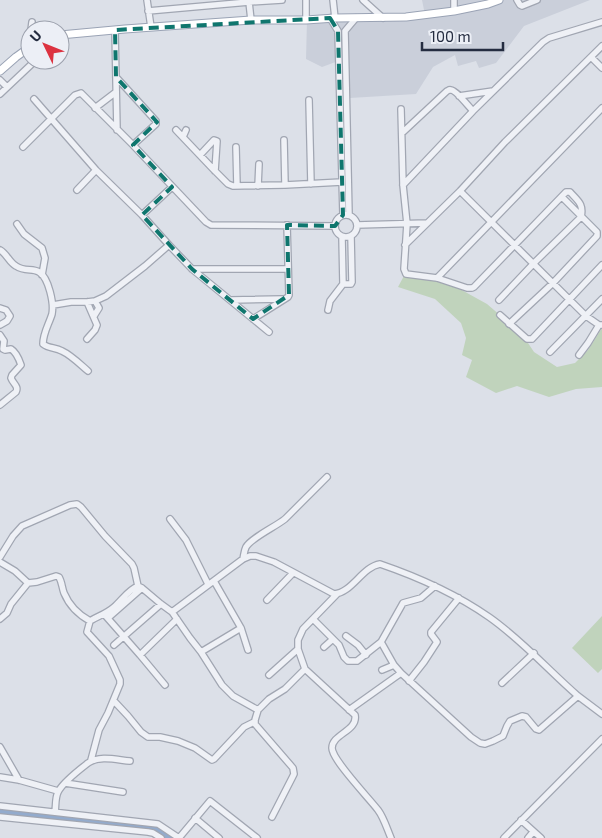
<svg xmlns="http://www.w3.org/2000/svg" width="602" height="838" font-family="'Exo 2',sans-serif">
<style>
.built{fill:#cacfda}
.green{fill:#c0d3bc}
.lines{fill:none;stroke-linecap:round;stroke-linejoin:round}
.river{stroke:#93abcd;stroke-width:10}
.minor-casing{stroke:#a1a6b2;stroke-width:8}
.major-casing{stroke:#9aa3b5;stroke-width:9}
.minor{stroke:#eff1f6;stroke-width:5.5}
.major{stroke:#fff;stroke-width:7}
.marked{fill:none;stroke:#0f766e;stroke-width:4;stroke-dasharray:10 6;stroke-linejoin:round}
</style>
<rect width="100%" height="100%" fill="#dce0e8"/>
<!-- built -->
<path class="built" d="M422,0H590L524,26L496,63L479,68L476,61L458,66L455,55L433,67L416,94L350,98L349,57L322,67L306,59L307,20L425,15Z"/>
<!-- green -->
<path class="green" d="M405,274L449,283L487,304L522,334L534,352L557,367L575,363L588,350L602,328V387L576,389L549,397L517,386L496,393L466,377L472,360L462,355L466,338L461,323L435,299L398,287Z
M602,616V669L598,673L572,648Z"/>
<g class="lines">
<!-- river -->
<path class="river" d="M0,812L154,828L161,831L170,838"/>
<!-- minor casing -->
<g class="minor-casing">
<path id="minor" d="M147,0L151,27
M333,0L335,18
M363,0L383,18
M517,0L520,5L522,6L537,0
M249,2L251,20
M148,11L249,2L282,0
M454,11V0
M330,18L338,31L343,215
M306,20V0
M31,30L32,22
M115,30L117,130
M591,57L602,68
M116,77L156,121V124L133,145
M0,80L7,87
M0,94L36,60
M459,96L493,91
M34,99L96,170L142,215L169,245L192,269L269,332
M309,100L311,184
M95,108L116,92
M401,109L403,185L407,224L404,269L406,274L437,278L467,288H472L474,287L566,192H570C578,201 584,204 581,217L536,261L499,300
M176,130L215,171L228,184L233,186L285,185L342,182
M402,133L447,91C448,91 449,89 451,90C456,90 469,107 473,111
M183,137L186,130
M284,140L285,185
M23,147L75,95L81,93L133,145L206,222L211,225L335,226
M236,147L237,186
M200,155L214,140L217,141L215,171
M403,185L473,111L543,42L549,38L602,22
M258,186L259,164
M77,190L96,170
M460,191L586,316L599,325H602
M335 226a11 11 0 1 1 22 0a11 11 0 1 1-22 0Z
M142,215L172,187
M349,215L345,31L356,18
M17,224L24,234L42,248L45,258L42,275
M357,225L427,223
M342,237L343,284H351L352,282L351,236
M405,245L460,191L505,142L602,46
M0,250C7,254 9,262 16,266C25,272 32,268 39,272C49,278 54,304 52,314C49,324 43,333 43,344C49,349 55,347 62,351C71,355 81,365 88,371
M192,269H287
M437,278L602,108
M231,300L283,299
M87,302L97,325L95,330L87,339
M53,305L71,302H87L95,301L106,296L145,266L169,245
M0,308L6,310L10,316L7,321L0,325
M328,310L330,301L343,284
M500,315L527,339H532L602,265
M94,316L99,308L95,301
M253,319L288,297L289,295L287,225
M509,324L553,283L597,236V232L562,197
M0,335L4,341L3,349L5,350L11,349C16,352 19,359 21,365L12,375L11,378C13,384 19,386 16,392L0,405
M550,352L602,299
M579,355L588,343L599,325
M170,519L186,540L208,584
M0,557L13,536L22,526L70,505L77,504L81,507L105,536L132,564L134,568L138,586
M243,559C244,555 244,551 246,547C251,538 275,527 285,519L327,477
M0,562L15,571L28,583L37,582L56,576L59,577C62,582 62,588 64,593C69,605 79,615 90,621C98,616 106,614 114,607C122,600 128,590 138,586L142,588L161,604L172,612L243,559L250,556H256L274,562L334,594C352,593 362,567 380,564C418,577 456,594 489,617C522,640 548,670 578,696C586,702 594,708 602,714
M214,581L241,628L248,650
M337,594L303,629L298,640V649L305,669L355,715C358,731 332,734 332,748C332,760 369,798 378,810C384,818 387,829 391,838
M267,600L293,573
M172,612L190,638L201,652L222,685L233,696L258,710L255,720V724L293,768L294,774L292,778L272,817
M104,614L140,655L165,685
M108,618L142,588
M0,619L7,613L11,604L28,583
M313,619L339,645L344,657L348,661H357L381,642L394,665L401,673L471,737L480,743L485,744L493,741L503,736L507,726L510,721L522,716L526,717L536,729L539,730L578,696
M90,621L87,632L109,656L120,680V684L108,713L99,730L91,760
M346,636L358,645L366,655
M381,642L403,603L421,598L435,586
M114,645L161,604
M324,647L333,639
M201,652L241,628
M140,655L177,619
M382,670L394,665
M269,675L298,649
M409,681L424,662L437,642L431,634V632L459,598
M502,683L534,653
M114,701L128,716L141,732L148,737H160L178,741L195,748L212,760L214,759L244,727L254,722
M258,710L269,699L285,689L305,669
M349,710L401,673
M0,747L19,780
M0,777L19,780L58,791
M65,783L123,792
M0,806L158,824L179,838
M55,812C56,806 55,798 58,792C63,782 79,770 88,763C100,755 117,760 130,761
M0,817L148,832L153,833L161,838
M195,818L219,838
M521,820L541,838
M179,838L210,801L257,838
M504,838L602,739
M528,838L533,832"/>
</g>
<!-- major casing -->
<g class="major-casing">
<path id="major" d="M60,35L125,29L251,20H306L335,18L406,17L454,11L488,4L499,0
M0,71L16,57L30,47"/>
</g>
<!-- minor -->
<use href="#minor" class="minor"/>
<!-- major -->
<use href="#major" class="major"/>
</g>
<!-- marked area -->
<path class="marked" d="M330,18L338,31L343,215L335,226L287,225L289,295L253,319L192,269L142,215L172,187L133,145L157,122L116,77L115,30Z"/>
<!-- north arrow -->
<g transform="translate(45 45) rotate(313)"><circle r="24" fill="#eceff6" stroke="#9ca1ad"/>
<path d="M0-4L9 19L0 12L-9 19Z" fill="#dc3240"/>
<text y="-8" font-size="14" font-weight="bold" text-anchor="middle" fill="#242c40">U</text>
</g>
<!-- scale -->
<path d="M422 42v8h81v-8" fill="none" stroke="#242c40" stroke-width="2.5"/>
<text x="430" y="42" font-size="15" fill="#242c40" stroke="#eceff6" stroke-width="4" paint-order="stroke">100 m</text>
</svg>
